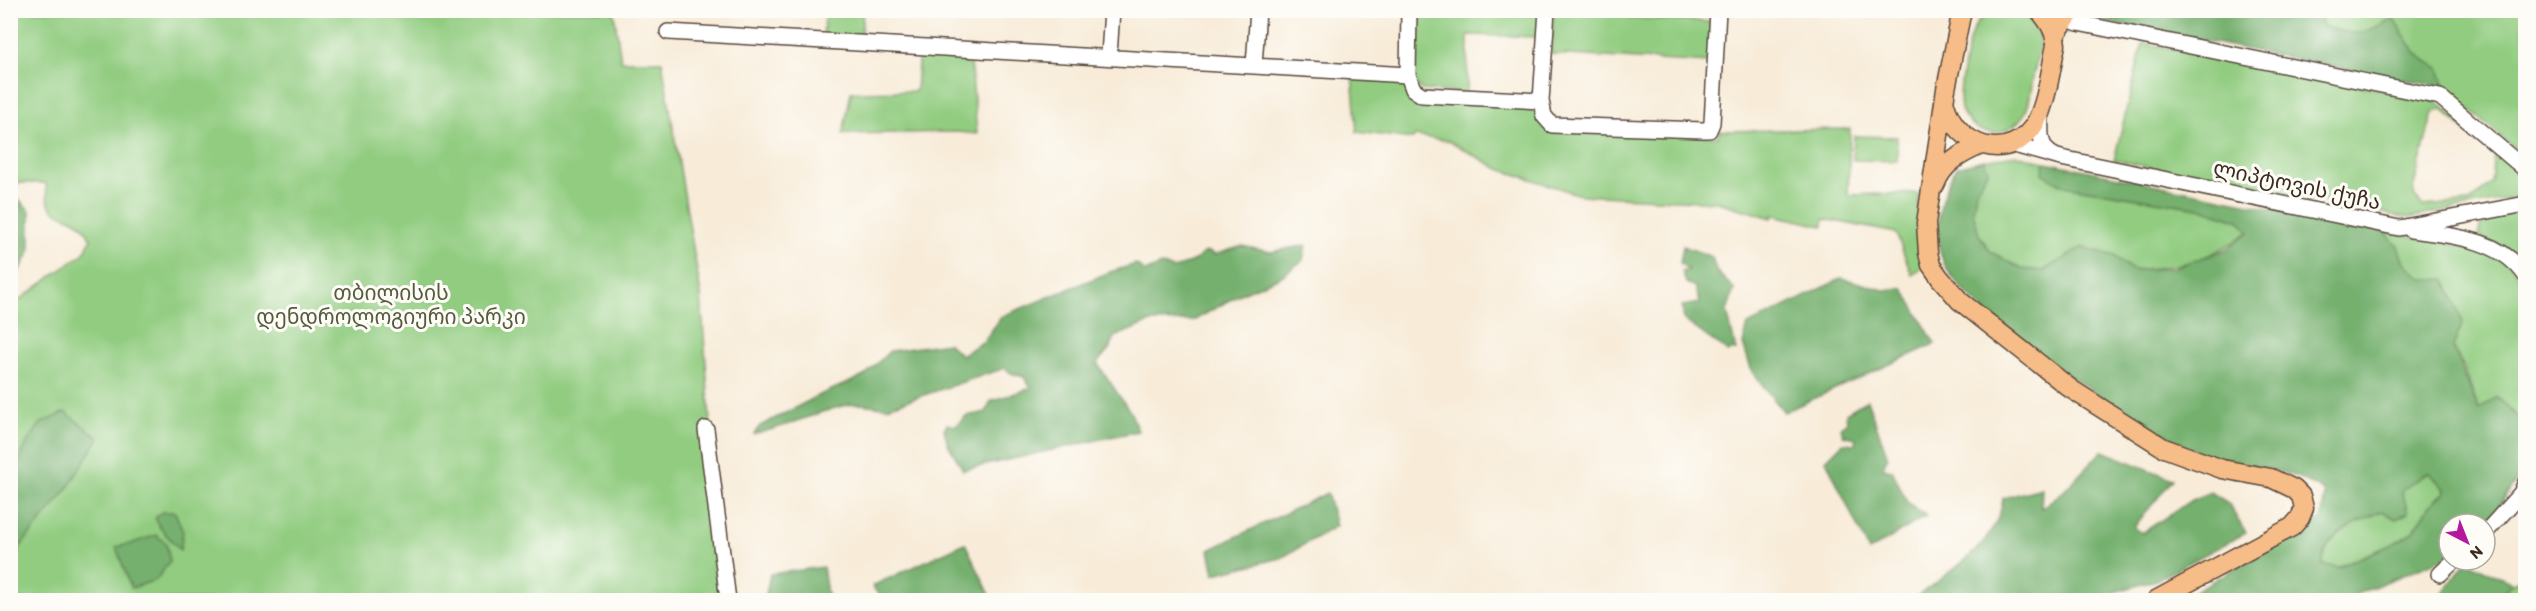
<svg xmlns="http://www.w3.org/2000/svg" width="2536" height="611" font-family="Itim,'Noto Sans Georgian',sans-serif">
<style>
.green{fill:#91cc80;stroke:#667b4f;stroke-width:1.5;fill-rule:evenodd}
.forest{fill:#74b06e;stroke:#586d46;stroke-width:1.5;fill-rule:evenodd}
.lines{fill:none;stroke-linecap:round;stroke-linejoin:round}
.minor-casing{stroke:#57473a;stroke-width:18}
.major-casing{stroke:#57473a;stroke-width:21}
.minor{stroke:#fff;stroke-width:15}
.major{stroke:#f7bd88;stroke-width:18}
.labels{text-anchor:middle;stroke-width:6;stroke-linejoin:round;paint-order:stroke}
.street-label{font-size:21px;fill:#3b2a1e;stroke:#fdfcf7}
.park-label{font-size:21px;fill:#555b3b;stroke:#fdfcf7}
</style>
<rect width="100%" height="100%" fill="#fdfcf7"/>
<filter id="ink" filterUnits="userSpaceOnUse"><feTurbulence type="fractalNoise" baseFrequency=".0167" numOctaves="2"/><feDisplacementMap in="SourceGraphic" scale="12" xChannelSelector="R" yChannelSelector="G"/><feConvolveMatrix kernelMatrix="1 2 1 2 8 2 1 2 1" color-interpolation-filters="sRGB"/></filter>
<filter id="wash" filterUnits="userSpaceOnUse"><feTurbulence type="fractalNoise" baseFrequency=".008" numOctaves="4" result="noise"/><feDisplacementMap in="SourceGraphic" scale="24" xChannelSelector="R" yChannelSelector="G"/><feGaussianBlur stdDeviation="1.35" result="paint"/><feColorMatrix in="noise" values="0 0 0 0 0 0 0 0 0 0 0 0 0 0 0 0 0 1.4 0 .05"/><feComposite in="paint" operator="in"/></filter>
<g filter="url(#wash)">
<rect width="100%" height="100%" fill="#f8ecd9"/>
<!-- green -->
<path class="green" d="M10,11H614L621,61H662L701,295L723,600H11V306L84,253L91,239C88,234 84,226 79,223C55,209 47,217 46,183H11Z
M825,11H863L861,37L823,36Z
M1414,11H1543L1541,37L1468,35L1467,93L1421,90L1413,79Z
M1554,11H1629V18L1713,22L1710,63L1551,54Z
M1996,11C2016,10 2038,18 2040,41C2040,51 2036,63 2034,73C2031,85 2031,102 2025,113C2016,129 1994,138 1978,129C1972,125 1965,119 1962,112C1956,97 1967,36 1977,23C1982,18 1990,13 1996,11Z
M2313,11H2525V157L2446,90L2439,69L2416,53L2407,40L2379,26L2355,35L2324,27L2320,17Z
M2143,43L2434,100L2525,177V196L2409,218L2114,160ZM2442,110L2494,155L2491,183L2470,202L2423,206L2414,196V185L2433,112Z
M919,49L970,54L977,134L957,132L843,134L851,92L916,91Z
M1352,76L1406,78L1414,94L1536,104L1543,121L1712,137H1718L1719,131L1850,129L1848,195L1918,193L1919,230L1925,265L1912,275L1896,233L1824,219L1823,226L1773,215L1772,218L1717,202L1580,195L1499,169L1449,141L1415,136L1413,139L1357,132Z
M1854,136L1897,137V161L1853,160Z
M2016,155L2045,162L2043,174L2065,186L2205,209L2240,221L2249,231C2210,261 2180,267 2132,270L2114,256L2083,247L2043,271L2021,269L1991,252L1979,235L1973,212L1976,191L1988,170L1984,160Z
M2525,210L2516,229L2520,262L2478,236L2482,219Z
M2385,232C2412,237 2483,246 2503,259C2514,267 2519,278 2525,288V425L2497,397L2479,410L2464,368L2453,347L2463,322L2402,261L2398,246Z
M2430,472L2446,491L2429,507L2414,531L2393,544L2337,567L2323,565C2322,534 2358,523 2382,511L2396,519L2401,490Z
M2525,577V600H2495L2512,583Z"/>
<!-- forest -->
<path class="forest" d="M2082,10L2313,11L2320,17L2324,27C2357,36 2362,36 2393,18L2416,53L2439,69L2446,90L2437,86L2086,18L2080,17Z
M1984,160L1988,170L1976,191L1973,212L1979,235L1991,252L2021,269L2043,271L2083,247L2114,256L2132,270L2172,268L2225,250L2249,232L2240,221L2205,209L2065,186L2043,174L2045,162L2385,232L2398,246L2403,261L2422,279H2445L2463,322L2453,347L2479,410L2497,397L2525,425L2523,471L2493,515L2484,524H2449V556L2342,600H2179L2321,520L2325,493C2289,464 2238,468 2197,451C2141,427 1967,316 1944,263C1931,234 1940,192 1957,167ZM2429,472L2446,491L2429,507L2414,531L2393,544L2338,567L2323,565C2322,534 2358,523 2382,511L2396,519L2408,513L2402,490Z
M11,191L30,211V252L11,285Z
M2525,214V270C2510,247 2512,235 2525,214Z
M1306,245L1303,260L1280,277L1242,293L1193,321L1151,322L1114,337L1109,349L1097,363L1131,413L1138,431L963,470L947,442L944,429L947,424L956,426L966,416L986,412L991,401L1031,388L1024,377L1011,373L1005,368L888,407C873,408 861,401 847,405C815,412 786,428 754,434L760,426L822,394L864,376L890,351L948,343L961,355L983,342L1002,316L1110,272L1136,264L1145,272L1161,265L1174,269L1197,259L1203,253L1209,252L1214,255L1242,246L1271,252Z
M1683,246L1712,257L1716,271L1734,289L1727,311L1736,350L1728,352L1684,320L1682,306L1700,303L1695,287L1686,283L1682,271L1688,270L1680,263Z
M1842,278L1884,290L1903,288L1935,344L1784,412L1752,372L1743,344L1748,325Z
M1867,400L1888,457L1882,468L1892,470L1907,502L1926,516L1869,551L1826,460L1843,443L1855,444L1856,438L1843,435L1841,427L1847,423L1846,413Z
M65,412L99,438L66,491L11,558V481L27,442L41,423Z
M2102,451L2173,479L2134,527L2142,533L2190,501L2211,492L2228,503L2246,533L2156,580L2094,598L2093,600H1912C1947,573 1998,546 2003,498L2042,488L2041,508L2064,491Z
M1327,493L1336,526L1281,558L1214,574L1209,550Z
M162,512H175L183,532L180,550L161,529L155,518Z
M156,535L166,543L170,561L156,580L131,588L116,547L130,544Z
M965,543L990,595L979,600H883L872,586Z
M2467,561L2512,583L2495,600H2437Z
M823,567L828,600H765L770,574Z"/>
</g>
<g filter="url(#ink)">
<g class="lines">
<!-- minor casing -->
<g class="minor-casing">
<path id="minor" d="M2046,10L2078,23L2440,97L2526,170
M668,32L1408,75L1413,89L1422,95L1541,101L1544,116L1552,125L1703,130H1709L1712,123L1718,10
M1109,56L1112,10
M1254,65L1258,10
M1408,75L1409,10
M1541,101L1547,10
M2041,111C2041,129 2037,148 2055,156
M2011,144L2061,158L2399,228L2526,204
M2411,230C2453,236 2500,238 2526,276
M706,429L728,600
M2485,533L2521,493L2526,482
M2440,574L2455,560"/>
</g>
<!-- major casing -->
<g class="major-casing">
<path id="major" d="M1962,10L1946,89L1926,223L1928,253L1931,265L1940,278L1960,301L2071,389L2164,448L2222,469L2271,478L2294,489L2301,496L2304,508L2300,518L2292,527L2156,600
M2055,35L2073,10
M1945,104C1957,148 2011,165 2036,122C2047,102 2051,67 2056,45C2055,30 2048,21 2039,10
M1935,185C1943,163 1961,154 1981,145"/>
</g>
<!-- minor -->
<use href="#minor" class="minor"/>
<!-- major -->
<use href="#major" class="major"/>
</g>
</g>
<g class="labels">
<!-- street labels -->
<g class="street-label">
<text transform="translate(2297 185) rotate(12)" y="7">ლიპტოვის ქუჩა</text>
</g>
<!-- park labels -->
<g class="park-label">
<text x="391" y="300">თბილისის<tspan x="391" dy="24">დენდროლოგიური პარკი</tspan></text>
</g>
</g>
<!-- margin -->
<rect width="2536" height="611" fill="none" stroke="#fdfcf7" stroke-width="36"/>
<!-- north arrow -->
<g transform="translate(2467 542) rotate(138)"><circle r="28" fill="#fdfcf7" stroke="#afa8a0" stroke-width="1.5"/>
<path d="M0-4.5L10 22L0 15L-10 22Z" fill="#b5179e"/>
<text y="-9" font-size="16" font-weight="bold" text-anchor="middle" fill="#3b2a1e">N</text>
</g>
</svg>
